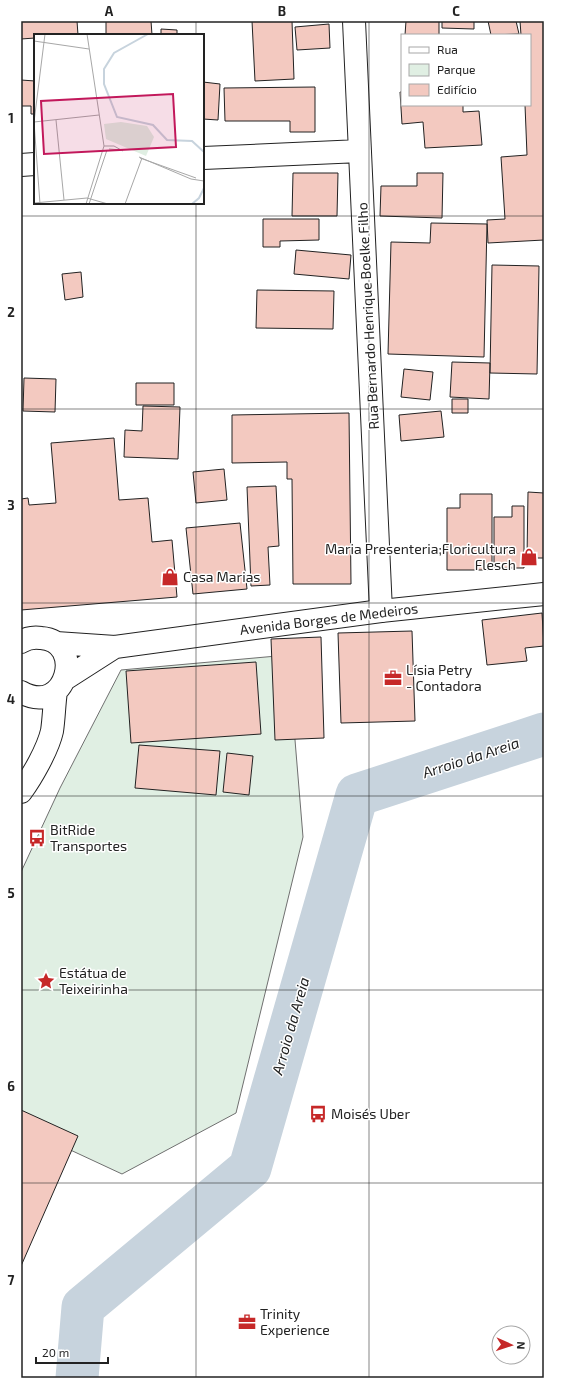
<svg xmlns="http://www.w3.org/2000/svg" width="565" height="1399" font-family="'Exo 2',sans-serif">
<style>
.green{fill:#e0efe3;stroke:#6f6f6f}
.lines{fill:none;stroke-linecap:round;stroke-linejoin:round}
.river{stroke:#c7d3dd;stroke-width:43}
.building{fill:#f3c9c0;stroke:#222}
.minor-casing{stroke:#222;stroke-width:24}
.major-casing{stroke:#222;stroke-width:24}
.minor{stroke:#fff;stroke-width:22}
.major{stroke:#fff;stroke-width:22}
.grid{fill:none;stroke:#222;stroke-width:1;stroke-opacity:0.55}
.labels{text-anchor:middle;stroke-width:3;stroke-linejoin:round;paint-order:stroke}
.street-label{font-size:14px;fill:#222;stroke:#fff}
.poi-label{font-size:14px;fill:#222;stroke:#fff;text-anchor:start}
.water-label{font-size:15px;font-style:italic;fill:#222;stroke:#fff}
.inset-river{fill:none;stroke:#c7d3dd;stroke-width:2}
.inset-road{fill:none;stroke:#a7a7a7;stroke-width:1}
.view{fill:#c2185b;fill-opacity:0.15;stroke:#c2185b;stroke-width:2}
.inset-edge{fill:none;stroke:#222;stroke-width:2}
.neatline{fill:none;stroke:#222;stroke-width:1.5}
.grid-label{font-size:13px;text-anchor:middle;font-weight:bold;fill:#222}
</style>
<rect width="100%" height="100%" fill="#fff"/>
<!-- green -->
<path class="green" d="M288,655L303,837L236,1113L122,1174L21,1127V872L60,788L121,670Z"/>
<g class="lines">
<!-- river -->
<path class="river" d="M77,1378L83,1307L250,1168L357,795L544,734"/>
</g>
<!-- building -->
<path class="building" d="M21,21H77L78,35H35V38L21,39Z
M106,21H151L152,35H106Z
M252,21H292L294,79L255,81Z
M406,21H439V35H405Z
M442,21H474V29L442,28Z
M488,21H516L519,34L491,35Z
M520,21H544V240L488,243L487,220L505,219L501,157L527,155L525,105H530V35H521Z
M329,24L330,48L297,50L295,27Z
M161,29L177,30V35H161Z
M21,80L35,81V114H31V106H21Z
M203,82L220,84L218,120L203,119Z
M315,87V132H290V121H225L224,88Z
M400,92H402V105H463V112L479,111L482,145L425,148L423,122L402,124Z
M293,173H338L337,216H292Z
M417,173H443L442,218L380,216L381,186H417Z
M263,219H319V240L280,241V247H263Z
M431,223L487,224L484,357L388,354L391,242L430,243Z
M296,250L351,255L349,279L294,274Z
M492,265L539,266L537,374L490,373Z
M81,272L83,297L65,300L62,274Z
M257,290L334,291L333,329L256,328Z
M452,362L490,363L489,399L450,397Z
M404,369L433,372L430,400L401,397Z
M24,378L56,379L55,412L23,411Z
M136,383H174V405H136Z
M452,399H468V413H452Z
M143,406L180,407L178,459L124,457L125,430L142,431Z
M441,411L444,437L401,441L399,415Z
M349,413L351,584H293L292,479H287V462L232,463V415Z
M114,438L119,500L148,498L152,542L172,540L177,597L21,610V499L28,498L29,505L56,503L51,443Z
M224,469L227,500L196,503L193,472Z
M276,486L279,546L268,547L270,585L251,586L247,487Z
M528,492L544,493V558H527Z
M460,494H492V570H447V508H460Z
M512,506H524V568H494V517H512Z
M240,523L247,589L193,594L186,528Z
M542,613L544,646L525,648L527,661L487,665L482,620Z
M412,631L415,721L341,723L338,633Z
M321,637L324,738L275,740L271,639Z
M256,662L261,734L131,743L126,671Z
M139,745L220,751L216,795L135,788Z
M227,753L253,756L249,795L223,792Z
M21,1110L78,1136L21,1266Z"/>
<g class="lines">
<!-- minor casing -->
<g class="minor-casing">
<path id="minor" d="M354,21L381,611
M203,158L360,151
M21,165L35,164"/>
</g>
<!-- major casing -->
<g class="major-casing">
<path id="major" d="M21,642C27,638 34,637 41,638C86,641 67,718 21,692
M56,643L115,647L381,611L544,594
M65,679L115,647
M21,792C32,777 48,749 52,731C54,718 54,705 56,691"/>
</g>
<!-- minor -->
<use href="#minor" class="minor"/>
<!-- major -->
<use href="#major" class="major"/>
</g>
<!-- grid -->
<path class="grid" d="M196,21V35M369,21V1378M196,203V1378M21,216H544M21,409H544M21,603H544M21,796H544M21,990H544M21,1183H544"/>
<!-- icons -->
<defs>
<g id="shop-bare" transform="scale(1.38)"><path d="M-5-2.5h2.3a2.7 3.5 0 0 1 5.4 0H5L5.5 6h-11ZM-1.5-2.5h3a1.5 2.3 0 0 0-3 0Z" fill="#c62828" stroke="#fff" stroke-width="2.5" paint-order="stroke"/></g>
<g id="office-bare" transform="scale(1.38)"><path d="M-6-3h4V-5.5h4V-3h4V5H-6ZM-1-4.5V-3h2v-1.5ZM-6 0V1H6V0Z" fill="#c62828" stroke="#fff" stroke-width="2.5" paint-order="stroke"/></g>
<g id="bus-bare" transform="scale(1.38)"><path d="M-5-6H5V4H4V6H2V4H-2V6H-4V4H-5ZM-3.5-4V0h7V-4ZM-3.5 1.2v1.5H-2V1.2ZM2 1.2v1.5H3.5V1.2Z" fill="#c62828" stroke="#fff" stroke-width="2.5" paint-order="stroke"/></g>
<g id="sight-bare" transform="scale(1.38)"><path d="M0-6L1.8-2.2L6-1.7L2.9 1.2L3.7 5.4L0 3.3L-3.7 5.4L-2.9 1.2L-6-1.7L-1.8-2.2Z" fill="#c62828" stroke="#fff" stroke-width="2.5" paint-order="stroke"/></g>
</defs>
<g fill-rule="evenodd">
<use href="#shop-bare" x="529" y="557"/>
<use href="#shop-bare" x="170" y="577"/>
<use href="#office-bare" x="393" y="678"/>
<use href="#bus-bare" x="37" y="838"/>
<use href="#sight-bare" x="46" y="981"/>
<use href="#bus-bare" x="318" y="1114"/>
<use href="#office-bare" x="247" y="1322"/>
</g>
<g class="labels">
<!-- street labels -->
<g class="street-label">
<text transform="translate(368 316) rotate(-93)" y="5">Rua Bernardo Henrique Boelke Filho</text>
<text transform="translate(329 619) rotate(-7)" y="5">Avenida Borges de Medeiros</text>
</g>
<!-- poi labels -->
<g class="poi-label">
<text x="516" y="554" text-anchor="end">Maria Presenteria;Floricultura<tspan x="516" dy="16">Flesch</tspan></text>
<text x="183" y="582">Casa Marias</text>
<text x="406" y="675">Lísia Petry<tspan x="406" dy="16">- Contadora</tspan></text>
<text x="50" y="835">BitRide<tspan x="50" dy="16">Transportes</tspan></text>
<text x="59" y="978">Estátua de<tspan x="59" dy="16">Teixeirinha</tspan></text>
<text x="331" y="1119">Moisés Uber</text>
<text x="260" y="1319">Trinity<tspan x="260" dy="16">Experience</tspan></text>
</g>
<!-- water labels -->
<g class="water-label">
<text transform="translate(471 758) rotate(-18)" y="5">Arroio da Areia</text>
<text transform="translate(291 1026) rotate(-74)" y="5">Arroio da Areia</text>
</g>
</g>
<!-- overview -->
<g transform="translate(34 34)">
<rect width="170" height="170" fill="#fff"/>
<path d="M87,88L113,92L120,103L112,122L72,105L70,90Z" fill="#e0efe3"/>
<path class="inset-river" d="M114,0L80,19L70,35V50L83,83L119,91L133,106L158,107L170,118M158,170L165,164L170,154"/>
<path class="inset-road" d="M53,0L70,112M0,7L55,15M22,86L30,166M0,88L65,81M75,115L87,116M105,123L157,145L170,147M106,124L162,144M0,169L53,164L74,170M6,170L0,88L11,0M52,170L70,112H80L89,117M55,170L73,116M91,170L108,124"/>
<path class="view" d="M139,60L142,113L10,120L7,67Z"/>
<rect width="170" height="170" class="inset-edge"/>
</g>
<!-- border -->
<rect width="565" height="1399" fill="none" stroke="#ffffff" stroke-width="44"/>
<!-- legend -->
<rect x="401" y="34" width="130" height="72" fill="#ffffff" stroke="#a7a7a7"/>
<rect x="409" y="47" width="20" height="6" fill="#ffffff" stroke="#a7a7a7"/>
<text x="437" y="54" font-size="12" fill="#222222">Rua</text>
<rect x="409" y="64" width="20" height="12" fill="#e0efe3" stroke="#a7a7a7"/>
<text x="437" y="74" font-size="12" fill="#222222">Parque</text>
<rect x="409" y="84" width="20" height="12" fill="#f3c9c0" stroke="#a7a7a7"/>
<text x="437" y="94" font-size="12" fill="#222222">Edifício</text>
<!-- north arrow -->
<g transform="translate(511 1345) rotate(93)"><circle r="19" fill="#ffffff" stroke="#a7a7a7"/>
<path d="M0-3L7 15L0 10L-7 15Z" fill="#c62828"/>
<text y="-6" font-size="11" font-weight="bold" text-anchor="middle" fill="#222222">N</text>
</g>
<!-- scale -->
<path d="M36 1357v6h72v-6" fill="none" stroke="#222222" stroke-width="2"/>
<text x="42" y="1357" font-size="12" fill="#222222" stroke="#ffffff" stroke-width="3" paint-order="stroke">20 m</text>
<rect x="22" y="22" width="521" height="1355" class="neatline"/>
<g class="grid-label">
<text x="109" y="16">A</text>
<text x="282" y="16">B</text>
<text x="456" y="16">C</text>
<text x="11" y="123">1</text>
<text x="11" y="317">2</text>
<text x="11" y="510">3</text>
<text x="11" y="704">4</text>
<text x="11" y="898">5</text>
<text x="11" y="1091">6</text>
<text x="11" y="1285">7</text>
</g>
</svg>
